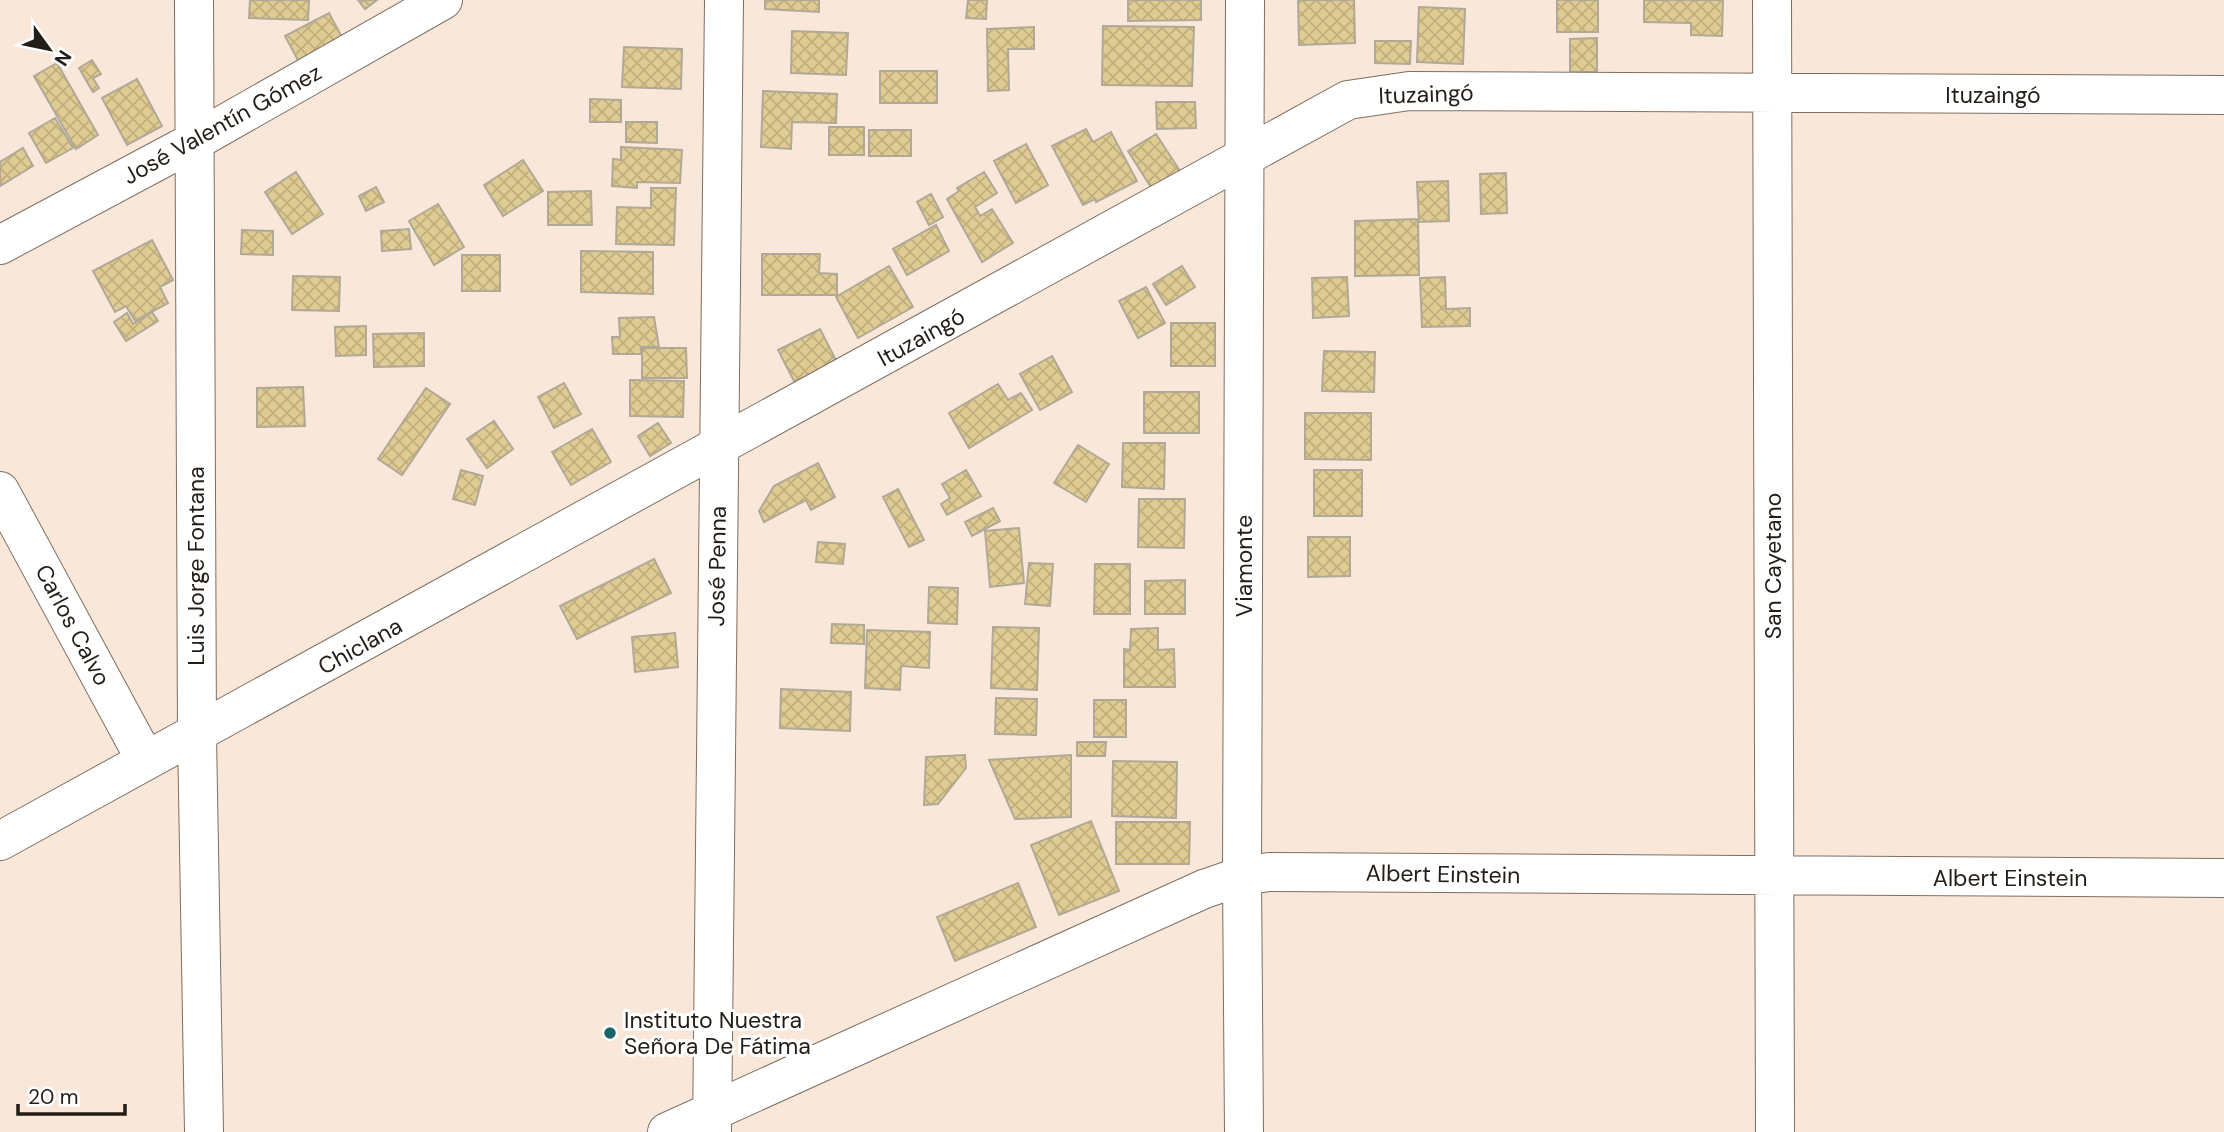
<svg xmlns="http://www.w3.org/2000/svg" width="2224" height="1132" font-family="'DM Sans',sans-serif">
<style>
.building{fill:url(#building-cross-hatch);stroke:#b0a997;stroke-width:2}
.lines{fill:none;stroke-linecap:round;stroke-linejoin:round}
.minor-casing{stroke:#7e6f62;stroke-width:40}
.minor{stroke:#fff;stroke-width:38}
.poi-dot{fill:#18656c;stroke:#fff;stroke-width:2.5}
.labels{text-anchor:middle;stroke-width:6;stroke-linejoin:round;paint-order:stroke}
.street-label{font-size:23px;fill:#231d18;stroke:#fff}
.poi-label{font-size:23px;fill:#231d18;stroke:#fff;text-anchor:start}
</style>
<defs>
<pattern id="building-cross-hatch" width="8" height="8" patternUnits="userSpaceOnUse" patternTransform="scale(1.75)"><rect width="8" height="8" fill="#e0cc92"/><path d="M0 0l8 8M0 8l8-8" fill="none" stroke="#c0af7d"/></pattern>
</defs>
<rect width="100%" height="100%" fill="#f9e8d9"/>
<!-- building -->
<path class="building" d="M250,0H309L308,20L249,18Z
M358,0H377L365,9Z
M765,0H819V12L765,9Z
M968,0H987L986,19L966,18Z
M1128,0H1201V20L1128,21Z
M1298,0H1354L1355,43L1299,45Z
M1557,0H1598V32H1557Z
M1644,0H1723L1722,36L1691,35V23L1644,22Z
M1419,7L1465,9L1463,64L1417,62Z
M329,13L344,41L300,64L285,36Z
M1103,26L1194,27L1192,86L1102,85Z
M1034,27V49H1008L1009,90L988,91L987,29Z
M792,31L848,33L846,75L791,73Z
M1597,38V72H1570V39Z
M1375,41H1411L1410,64L1375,63Z
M624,47L682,49L681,89L622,87Z
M92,60L101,74L93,78L99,88L93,92L79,68Z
M57,63L98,135L76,149L34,76Z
M880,71H937V103H880Z
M137,79L162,126L127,145L102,98Z
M763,91L837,94L836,123L792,122L791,149L761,147Z
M590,99L621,100V122H590Z
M1156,102H1195L1196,128L1157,129Z
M55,118L73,148L46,163L29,133Z
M626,122H657V143L626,142Z
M829,127H864V155H829Z
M1086,129L1093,142L1111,132L1137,181L1096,202L1095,199L1083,205L1052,146Z
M869,130H911V156H869Z
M1156,134L1182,174L1154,192L1128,151Z
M1026,144L1048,185L1016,203L994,161Z
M621,147L682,150L680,183L637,182V188L612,186L613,159L621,160Z
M23,148L33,166L0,186V162Z
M523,160L543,191L503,216L484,185Z
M296,172L323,214L292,234L265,192Z
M984,172L997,193L975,207L980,216L992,209L1013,243L982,262L947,199L959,191L957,188Z
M1506,173L1507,213L1481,214L1480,174Z
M1448,181L1449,221L1419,222L1417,182Z
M376,187L384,202L366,211L359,196Z
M651,188H676L674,245L616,244L617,207L651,208Z
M591,191L592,225H548V192Z
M931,194L943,217L929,225L917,202Z
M438,204L464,247L434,265L409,221Z
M1418,219L1419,275L1355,276V221Z
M936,225L949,251L907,275L893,249Z
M409,229L411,249L382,251L381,231Z
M242,230L273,231V255L241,254Z
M152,240L173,280L160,287L168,303L135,321L126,306L115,312L93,271Z
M581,251L653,252V294L581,292Z
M762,254H820L819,273L837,274V295H762Z
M462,255H500V291H462Z
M889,266L913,307L858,338L836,297Z
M1182,266L1195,287L1166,305L1153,284Z
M293,276L340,277L339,311L292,310Z
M1347,277L1349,316L1313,318L1312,278Z
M1445,277L1446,309L1470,308V326L1422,327L1420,278Z
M1146,287L1165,323L1138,338L1119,301Z
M152,312L158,321L126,341L114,322L127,313L133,324Z
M654,317L659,347H641V354H613L612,337H620L619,318Z
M1171,323H1215V366H1171Z
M366,326V355L336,356L335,327Z
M820,329L839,366L797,387L778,350Z
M424,333V366L374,367L373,334Z
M642,348H686L687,378H642Z
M1324,351L1375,352L1374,392L1322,391Z
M1052,356L1072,392L1040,410L1020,374Z
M630,380L684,381L683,417L630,416Z
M564,383L581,414L554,428L538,397Z
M998,384L1008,400L1021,393L1032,410L969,448L949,413Z
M303,387L305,426L257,427V388Z
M426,388L450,404L402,475L378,459Z
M1144,392H1199V433H1144Z
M1305,413H1371V460L1305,459Z
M494,421L513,449L487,468L467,439Z
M658,423L671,443L650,456L638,436Z
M592,429L611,462L571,485L552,452Z
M1123,443H1165L1164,489L1122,487Z
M1078,445L1109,464L1086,502L1054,483Z
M818,463L835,497L811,510L806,500L764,522L759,511L774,486Z
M461,470L483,476L475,505L453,499Z
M966,470L981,496L947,515L941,504L950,498L942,484Z
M1314,470H1362V516H1314Z
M898,489L924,540L909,547L883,497Z
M1139,499H1185L1184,548L1138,547Z
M993,508L1000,521L972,536L965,522Z
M1019,528L1024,583L990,587L985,531Z
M1308,537H1350V576L1308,577Z
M818,542L845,544L843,564L816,562Z
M654,559L671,593L577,639L560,606Z
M1029,563L1053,564L1050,606L1025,604Z
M1095,564H1130V614H1094Z
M1185,580V614H1145V581Z
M929,587L958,588L957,624L928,623Z
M832,624L864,625V644L831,643Z
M993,627L1039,628L1037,690L991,688Z
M1158,628V650L1174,649L1175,687H1124V649L1130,650L1131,629Z
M867,630L930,632L929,668L901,666L900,690L865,688Z
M675,633L678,667L635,672L632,637Z
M781,689L851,692L850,731L780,728Z
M996,698L1037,699L1036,735L995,734Z
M1094,700H1126V737H1094Z
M1077,742H1106L1105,756H1077Z
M965,755L966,768L938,804L924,805L926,757Z
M1071,755V817L1015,819L989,760Z
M1113,761L1177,762L1176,818L1112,816Z
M1091,821L1119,891L1059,915L1031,845Z
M1116,822H1190L1189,864H1116Z
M1018,883L1036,927L955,961L937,917Z"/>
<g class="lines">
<!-- minor casing -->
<g class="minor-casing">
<path id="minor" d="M194,0L197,735L204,1132
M1772,0L1775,1132
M0,245L193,142L443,0
M0,491L145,759
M0,841L1348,100L1409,91L2224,95
M667,1132L1204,889L1242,876L1269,872L2224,878
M712,1132L724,0
M1244,1132L1242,876L1245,0"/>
</g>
<!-- minor -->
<use href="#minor" class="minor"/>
</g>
<!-- markers -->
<circle class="poi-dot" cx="610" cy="1033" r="7"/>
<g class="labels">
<!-- street labels -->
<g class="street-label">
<text transform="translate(1426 94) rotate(-2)" y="8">Ituzaingó</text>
<text x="1993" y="103">Ituzaingó</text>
<text transform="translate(222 124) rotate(-29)" y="8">José Valentín Gómez</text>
<text transform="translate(921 337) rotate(-29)" y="8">Ituzaingó</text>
<text transform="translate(196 566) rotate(-90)" y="8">Luis Jorge Fontana</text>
<text transform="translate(717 566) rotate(-89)" y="8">José Penna</text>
<text transform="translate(1244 566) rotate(-90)" y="8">Viamonte</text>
<text transform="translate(1773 566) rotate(-90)" y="8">San Cayetano</text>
<text transform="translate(73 625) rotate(62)" y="8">Carlos Calvo</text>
<text transform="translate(360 646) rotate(-29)" y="8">Chiclana</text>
<text transform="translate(1443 874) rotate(1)" y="8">Albert Einstein</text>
<text x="2010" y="886">Albert Einstein</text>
</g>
<!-- poi labels -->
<g class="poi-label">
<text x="624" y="1028">Instituto Nuestra<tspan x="624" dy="26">Señora De Fátima</tspan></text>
</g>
</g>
<!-- north arrow -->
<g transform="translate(49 49) rotate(123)" stroke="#ffffff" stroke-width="5" paint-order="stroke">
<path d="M0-5L12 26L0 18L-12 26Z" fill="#231d18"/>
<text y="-10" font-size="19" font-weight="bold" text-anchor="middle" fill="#231d18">N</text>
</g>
<!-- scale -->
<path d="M18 1104v10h107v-10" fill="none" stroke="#231d18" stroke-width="3.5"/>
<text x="28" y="1104" font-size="21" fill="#231d18" stroke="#ffffff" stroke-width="5" paint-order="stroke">20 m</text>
</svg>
